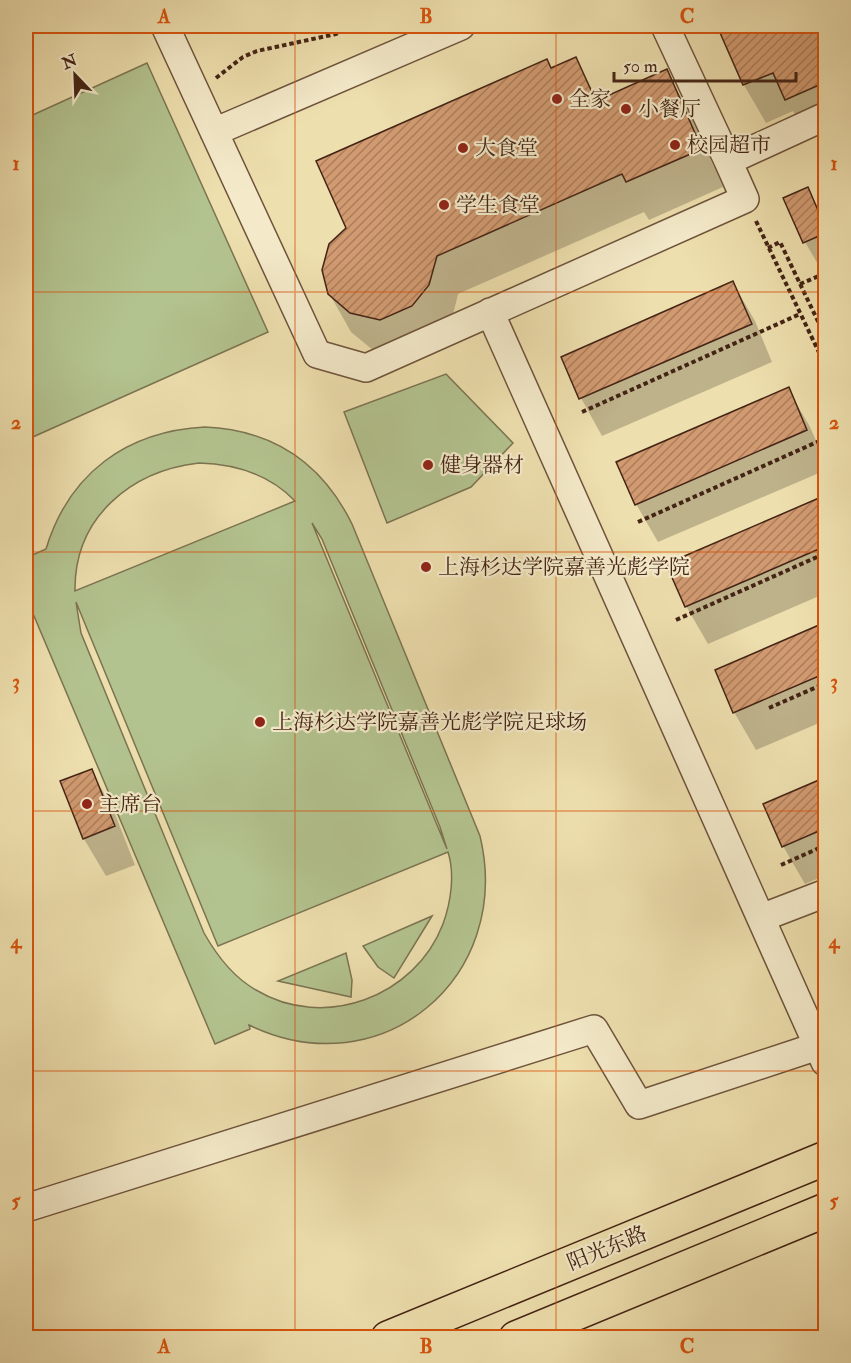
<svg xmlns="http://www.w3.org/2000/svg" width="851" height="1363" font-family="'IM FELL Double Pica','Noto Serif SC',serif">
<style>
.grass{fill:#b3c38f;stroke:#7c7452;stroke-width:1.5;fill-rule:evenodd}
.shadow{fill:#0003}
.building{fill:url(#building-hatch);stroke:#442415;stroke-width:1.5}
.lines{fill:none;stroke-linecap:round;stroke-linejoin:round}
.minor-casing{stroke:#6e533b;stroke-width:30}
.major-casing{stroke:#442415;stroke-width:36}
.path{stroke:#442415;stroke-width:4;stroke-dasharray:4.5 3;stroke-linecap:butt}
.minor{stroke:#f4eaca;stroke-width:27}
.major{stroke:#eedfae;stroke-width:33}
.grid{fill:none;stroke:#d8540d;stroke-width:1.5;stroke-opacity:0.55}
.poi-dot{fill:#8f2418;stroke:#f4eaca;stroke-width:2}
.labels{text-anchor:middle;stroke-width:4.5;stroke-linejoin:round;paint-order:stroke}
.poi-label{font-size:21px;fill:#442415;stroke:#f4eaca;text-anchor:start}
.street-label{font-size:21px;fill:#442415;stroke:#f4eaca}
.neatline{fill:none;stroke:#d8540d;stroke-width:2}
.grid-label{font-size:20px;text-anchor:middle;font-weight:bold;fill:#d8540d}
</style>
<defs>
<pattern id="building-hatch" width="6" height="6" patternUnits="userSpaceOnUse" patternTransform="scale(1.5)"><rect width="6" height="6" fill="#d19a70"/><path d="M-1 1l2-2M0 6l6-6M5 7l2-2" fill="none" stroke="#ab7d5b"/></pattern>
</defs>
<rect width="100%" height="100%" fill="#eedfae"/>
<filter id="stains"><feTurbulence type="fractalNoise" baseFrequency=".00333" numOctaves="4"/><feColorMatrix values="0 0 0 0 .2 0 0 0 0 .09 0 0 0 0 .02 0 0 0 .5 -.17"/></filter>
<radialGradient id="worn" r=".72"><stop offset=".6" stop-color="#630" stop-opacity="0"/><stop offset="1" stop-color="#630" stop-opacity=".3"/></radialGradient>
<!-- grass -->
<path class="grass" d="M147,63L268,332L26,440V118Z
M446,374L513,443L471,487L387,523L344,412Z
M205,427C273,430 322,463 352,524L480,836C514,978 381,1089 249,1025L250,1029L215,1044L26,597V558L46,549C69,473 127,431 205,427ZM199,463C235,464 269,474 295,501L75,591C74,518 130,471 199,463ZM312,523L322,539L440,827L447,849ZM76,602L218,946L448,852C455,874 451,902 443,924C415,997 324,1031 256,990C233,977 217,956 204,933L81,633Z
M432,916L394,978L378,967L363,946Z
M346,953L352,980L351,997L278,981Z"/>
<!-- shadow -->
<path class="shadow" d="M718,26H826V130L808,137L793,111L766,123L744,85Z
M575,59L599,101L666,71L688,109L723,187L649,220L644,212L458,294L451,323L374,351L351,332L329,293L551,69Z
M807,189L819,209L826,206V278L805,242Z
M733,283L755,321L772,362L602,436L581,398Z
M788,389L810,427L826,463V470L658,542L636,504Z
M826,497V593L708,644L686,606Z
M826,624V720L756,750L734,712Z
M91,771L113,809L135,865L106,876L84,839Z
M826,779V875L805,884L783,846Z"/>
<!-- building -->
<path class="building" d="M717,26H826V82L785,100L773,73L743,85Z
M576,57L596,101L667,69L702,149L626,182L622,174L437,256L429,285L412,306L380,320L350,313L328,294L322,270L329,244L346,228L316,161L547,59L551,68Z
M808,187L817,208L826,204V233L803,243L783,198Z
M733,281L752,324L579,399L561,357Z
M789,387L807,430L635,505L616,462Z
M826,495V546L685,607L666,564Z
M826,622V673L733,713L715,670Z
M92,769L115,826L83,839L60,781Z
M826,777V828L782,847L763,804Z"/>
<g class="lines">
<!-- minor casing -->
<g class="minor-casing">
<path id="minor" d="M165,26L317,354L366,368L745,199L728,161L826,116
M665,26L728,161
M214,132L461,26
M490,312L825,1062
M761,918L826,893
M26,1208L594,1029L639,1105L818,1046"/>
</g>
<!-- major casing -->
<g class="major-casing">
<path id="major" d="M388,1338L826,1158
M516,1338L826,1210"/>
</g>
<!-- path -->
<path class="path" d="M216,78L243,57L257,51L336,34L353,26
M756,221L826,367
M768,248L780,242L826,338
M800,284L826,273
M582,412L800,314
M638,522L826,438
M676,620L826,553
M769,708L826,683
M781,865L826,845"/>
<!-- minor -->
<use href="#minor" class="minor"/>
<!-- major -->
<use href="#major" class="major"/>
</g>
<!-- grid -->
<path class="grid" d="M295,26V1338M556,26V1338M26,292H826M26,552H826M26,811H826M26,1071H826"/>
<!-- markers -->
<g class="poi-dot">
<circle cx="557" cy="99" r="6"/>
<circle cx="626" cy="109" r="6"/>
<circle cx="675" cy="145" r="6"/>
<circle cx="463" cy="148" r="6"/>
<circle cx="444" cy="205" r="6"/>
<circle cx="428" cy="465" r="6"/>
<circle cx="426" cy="567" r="6"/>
<circle cx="260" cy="722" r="6"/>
<circle cx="87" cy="804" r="6"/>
</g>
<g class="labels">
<!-- poi labels -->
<g class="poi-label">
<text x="569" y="106">全家</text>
<text x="638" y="116">小餐厅</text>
<text x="687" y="152">校园超市</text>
<text x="475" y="155">大食堂</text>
<text x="456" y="212">学生食堂</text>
<text x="440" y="472">健身器材</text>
<text x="438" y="574">上海杉达学院嘉善光彪学院</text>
<text x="272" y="729">上海杉达学院嘉善光彪学院足球场</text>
<text x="99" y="811">主席台</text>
</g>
<!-- street labels -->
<g class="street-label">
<text transform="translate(607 1248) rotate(-22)" y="7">阳光东路</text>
</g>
</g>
<!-- margin -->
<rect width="851" height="1363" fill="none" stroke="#eedfae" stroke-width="66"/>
<!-- north arrow -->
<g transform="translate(75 75) rotate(337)" stroke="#f4eaca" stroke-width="4.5" paint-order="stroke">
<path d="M0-4.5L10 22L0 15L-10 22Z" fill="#442415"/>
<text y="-9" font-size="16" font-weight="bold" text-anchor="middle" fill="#442415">N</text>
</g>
<!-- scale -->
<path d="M614 72v9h182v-9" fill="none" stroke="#442415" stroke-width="3"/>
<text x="623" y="72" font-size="18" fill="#442415" stroke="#f4eaca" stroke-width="4.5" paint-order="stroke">50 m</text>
<rect x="33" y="33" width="785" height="1297" class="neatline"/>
<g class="grid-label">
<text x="164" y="23">A</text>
<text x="426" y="23">B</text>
<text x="687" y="23">C</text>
<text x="16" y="170">1</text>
<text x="834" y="170">1</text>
<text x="16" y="429">2</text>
<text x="834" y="429">2</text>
<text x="16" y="688">3</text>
<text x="834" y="688">3</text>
<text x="16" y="948">4</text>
<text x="834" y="948">4</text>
<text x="16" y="1207">5</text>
<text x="834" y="1207">5</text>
<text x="164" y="1353">A</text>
<text x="426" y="1353">B</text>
<text x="687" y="1353">C</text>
</g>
<rect width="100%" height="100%" filter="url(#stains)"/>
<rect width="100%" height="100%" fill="url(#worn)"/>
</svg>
